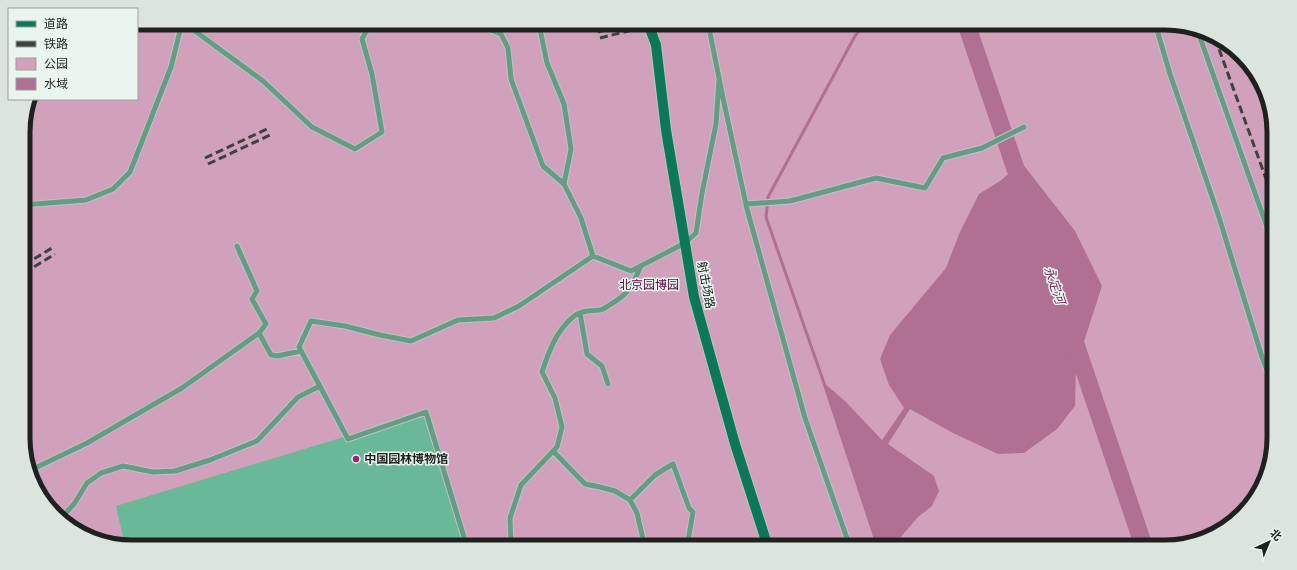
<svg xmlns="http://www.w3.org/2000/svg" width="1297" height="570" font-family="'Fira Sans','Noto Sans SC',sans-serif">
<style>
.green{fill:#d1a1bb}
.water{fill:#af7093}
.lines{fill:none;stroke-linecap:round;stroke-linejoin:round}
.stream{stroke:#af7093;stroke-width:3}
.river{stroke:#af7093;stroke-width:18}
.building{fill:#69b897}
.lane-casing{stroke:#bbc4c0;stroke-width:7}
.secondary-casing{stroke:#bbc4c0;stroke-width:12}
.lane{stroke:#669c85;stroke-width:5}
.secondary{stroke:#0c7857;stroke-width:10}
.rail{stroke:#3e4240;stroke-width:3;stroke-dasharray:8 4;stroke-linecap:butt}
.poi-dot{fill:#9f2073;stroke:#ebf5f0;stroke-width:1.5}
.labels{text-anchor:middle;stroke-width:3;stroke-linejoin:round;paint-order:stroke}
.park-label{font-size:12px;fill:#590a3f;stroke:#ebf5f0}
.street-label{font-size:12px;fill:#1e211f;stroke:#ebf5f0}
.poi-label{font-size:12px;font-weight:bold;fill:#1e211f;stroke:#ebf5f0;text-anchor:start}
.water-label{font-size:13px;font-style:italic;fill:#7d2f5f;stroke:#ebf5f0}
.rim{fill:none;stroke:#1e211f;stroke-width:5}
</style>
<rect width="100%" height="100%" fill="#dee8e3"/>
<!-- green -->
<path class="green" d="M137,23H1165L1206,31L1251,65L1273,118L1274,438L1266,479L1226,528L1172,547H132L91,539L46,505L24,452L23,125L30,99H137Z"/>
<!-- water -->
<path class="water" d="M1022,163L1075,231L1102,286L1076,366L1075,406L1057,429L1024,453L998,454L953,433L910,409L888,444L934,476L939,491L932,506L918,517L900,538L895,547H878C860,493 845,437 824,383L845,401L882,440L904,408L889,385L880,359L890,335L946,268L960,232L979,194L1000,181Z"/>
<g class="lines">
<!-- stream -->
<path class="stream" d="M865,23L855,36L768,197L766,217L824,383L878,547"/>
<!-- river -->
<path class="river" d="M966,23L1023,191
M1072,334L1144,547"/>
</g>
<!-- building -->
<path class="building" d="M426,412L467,547H132L125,546L116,506Z"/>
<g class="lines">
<!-- lane casing -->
<g class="lane-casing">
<path id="lane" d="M184,23L263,81L312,127L355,149L382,132L372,74L362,39L371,23
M474,23L501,34L508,48L511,79L543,166L564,184L581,218L593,256
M533,23L540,29L547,63L564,104L571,149L564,184
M708,23L723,98L747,209L805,418L850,547
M1155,23L1170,74L1218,214L1262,357L1274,388
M1197,29L1273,244
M746,204L790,201L876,178L925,188L943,158L982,148L1024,127
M23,205L86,200L113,189L130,172L171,67L182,23
M237,246L257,291L252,299L266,324L259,333L271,355L277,356L301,351
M580,313L587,354L602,366L608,384
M553,451L585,484L600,487L615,491L630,500L637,513L643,539L658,547
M31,470L87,443L182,388L259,333
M630,500L655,475L673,464L689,508L693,512L687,547
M62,517L74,504L87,483L101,473L123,466L153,472L175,471L210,460L257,441L298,397L320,386
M467,547L426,412L348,439L299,347L311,321L345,326L380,335L411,341L458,320L494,318L519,306L593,256L631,271L685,243L696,233L702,193L716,124L719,80
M511,547L510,518L521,485L557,447L562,427L555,398L542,372C549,351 556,331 574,316C581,310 591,311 600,310C604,309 608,306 611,304C630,293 632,285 641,266"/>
</g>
<!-- secondary casing -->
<g class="secondary-casing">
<path id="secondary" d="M648,23L656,45L666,130L694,297L735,444L768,547"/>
</g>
<!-- lane -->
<use href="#lane" class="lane"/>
<!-- secondary -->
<use href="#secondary" class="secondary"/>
<!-- rail -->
<path class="rail" d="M598,32L633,23
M600,38L660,23
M1215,38L1273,198
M205,158L267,129
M208,164L270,135
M24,265L52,248
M24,273L55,254"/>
</g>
<!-- markers -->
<circle class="poi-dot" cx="356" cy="459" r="4"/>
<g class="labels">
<!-- park labels -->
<g class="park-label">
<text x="649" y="289">北京园博园</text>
</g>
<!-- street labels -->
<g class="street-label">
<text transform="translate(706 285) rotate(79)" y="4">射击场路</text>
</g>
<!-- poi labels -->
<g class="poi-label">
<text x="364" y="463">中国园林博物馆</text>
</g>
<!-- water labels -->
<g class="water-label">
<text transform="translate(1055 285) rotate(71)" y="5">永定河</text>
</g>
</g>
<!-- crop -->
<path d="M0 0H1297V570H0ZM132 30H1165A102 102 0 0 1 1267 132V438A102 102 0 0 1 1165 540H132A102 102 0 0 1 30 438V132A102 102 0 0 1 132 30Z" fill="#dbe4df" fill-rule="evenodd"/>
<path class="rim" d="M132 30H1165A102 102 0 0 1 1267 132V438A102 102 0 0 1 1165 540H132A102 102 0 0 1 30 438V132A102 102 0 0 1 132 30Z"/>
<!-- legend -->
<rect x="8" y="8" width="130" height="92" fill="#ebf5f0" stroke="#99a09c"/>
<rect x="16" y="21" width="20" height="6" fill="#0c7857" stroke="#99a09c"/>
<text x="44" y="28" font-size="12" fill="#1e211f">道路</text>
<rect x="16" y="41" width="20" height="6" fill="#3e4240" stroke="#99a09c"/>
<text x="44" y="48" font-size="12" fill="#1e211f">铁路</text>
<rect x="16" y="58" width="20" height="12" fill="#d1a1bb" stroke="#99a09c"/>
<text x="44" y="68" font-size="12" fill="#1e211f">公园</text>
<rect x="16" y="78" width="20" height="12" fill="#af7093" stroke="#99a09c"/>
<text x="44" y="88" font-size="12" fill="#1e211f">水域</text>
<!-- north arrow -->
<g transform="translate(1269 542) rotate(44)" stroke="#ebf5f0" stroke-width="3" paint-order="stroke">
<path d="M0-3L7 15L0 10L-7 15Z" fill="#1e211f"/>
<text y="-6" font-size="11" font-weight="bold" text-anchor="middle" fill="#1e211f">北</text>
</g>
</svg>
